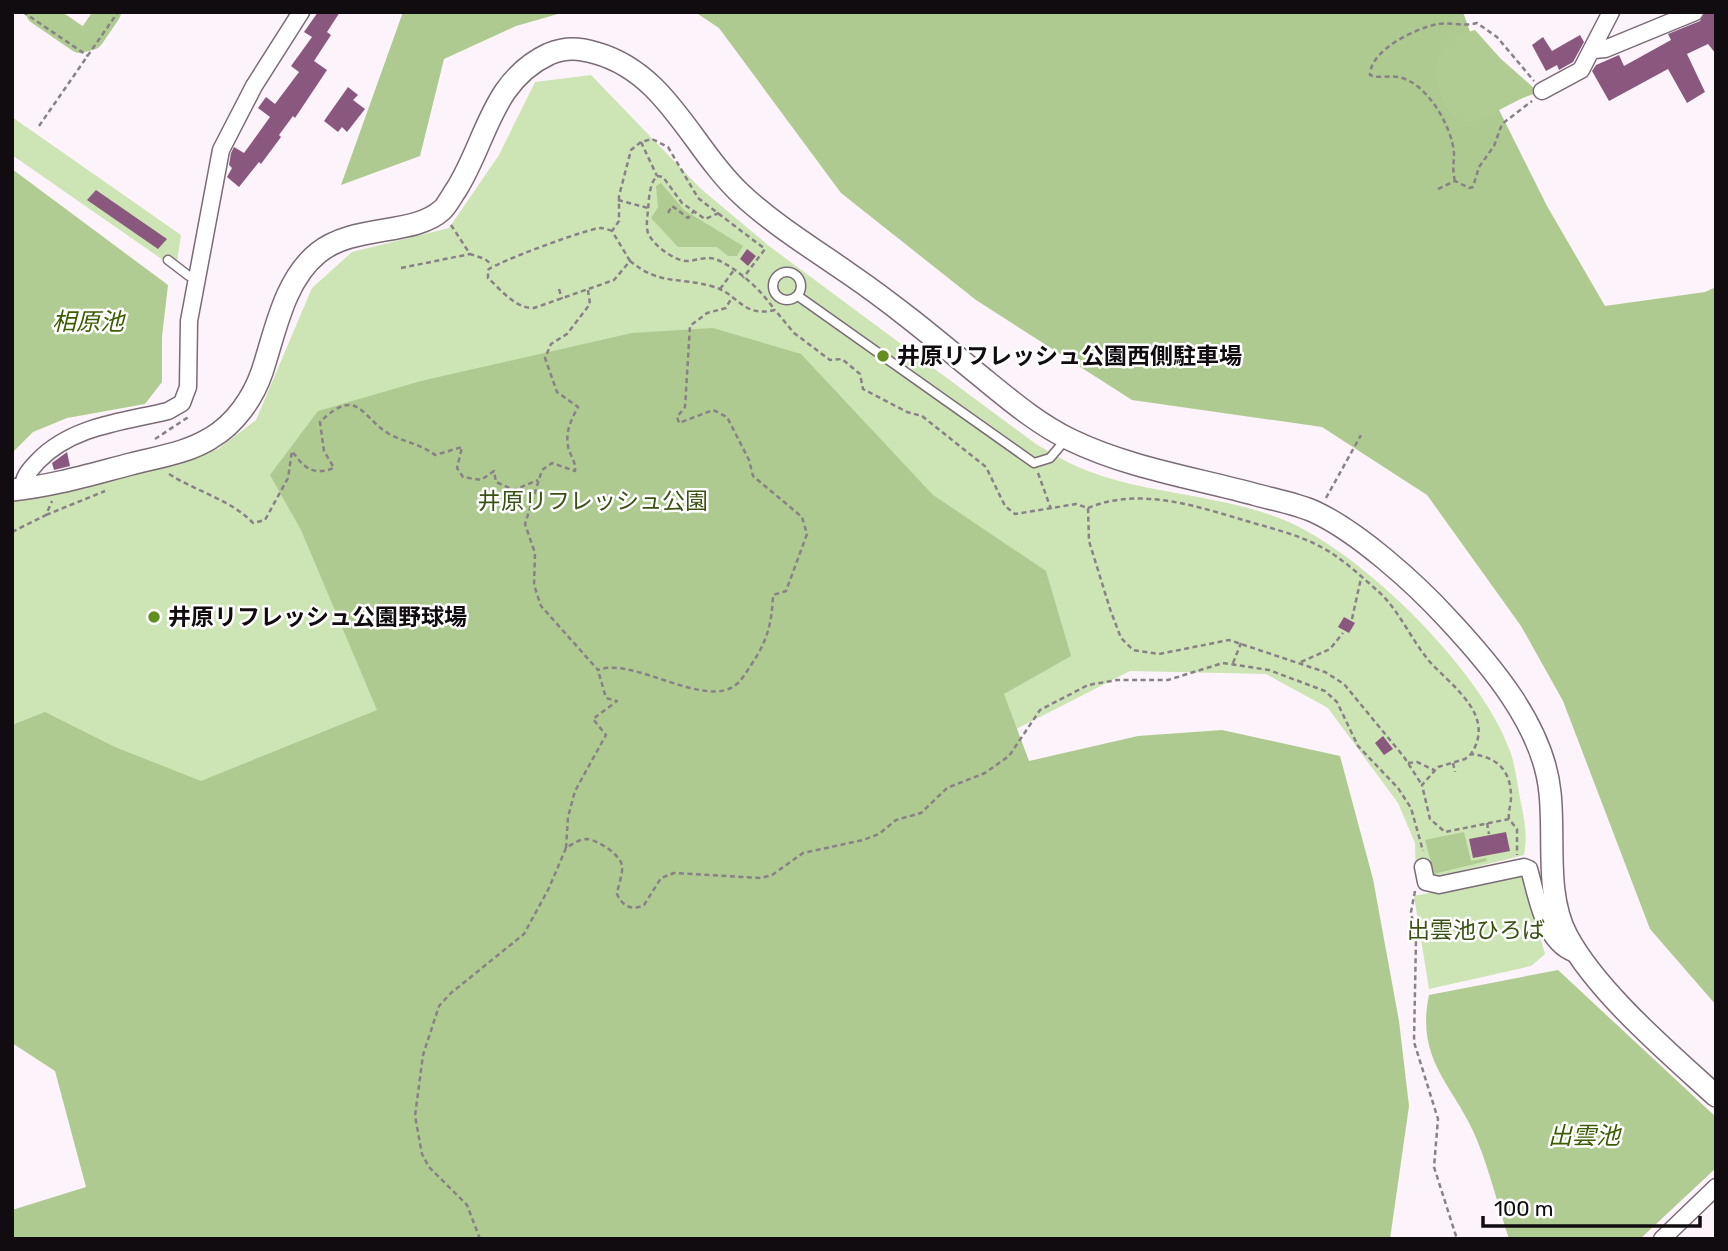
<svg xmlns="http://www.w3.org/2000/svg" width="1728" height="1251" font-family="Rubik,'Noto Sans JP',sans-serif">
<style>
.green{fill:#cde4b5}
.forest{fill:#aeca90}
.water{fill:#b0cc92}
.lines{fill:none;stroke-linecap:round;stroke-linejoin:round}
.river{stroke:#b0cc92;stroke-width:26}
.building{fill:#8a587f}
.service-casing{stroke:#7a6b76;stroke-width:11}
.minor-casing{stroke:#7a6b76;stroke-width:19}
.tertiary-casing{stroke:#7a6b76;stroke-width:24}
.path{stroke:#888186;stroke-width:2.5;stroke-dasharray:5 3.5;stroke-linecap:butt}
.service{stroke:#fff;stroke-width:8}
.minor{stroke:#fff;stroke-width:16}
.tertiary{stroke:#fff;stroke-width:21}
.poi-dot{fill:#638e20;stroke:#fff;stroke-width:2.5}
.labels{text-anchor:middle;stroke-width:5;stroke-linejoin:round;paint-order:stroke}
.poi-label{font-size:23px;font-weight:bold;fill:#110c10;stroke:#fff;text-anchor:start}
.park-label{font-size:23px;fill:#395214;stroke:#fff}
.water-label{font-size:24px;font-style:italic;fill:#3c5c00;stroke:#fff}
</style>
<rect width="100%" height="100%" fill="#fdf3fa"/>
<!-- green -->
<path class="green" d="M591,75L700,188L769,246L1036,444C1050,452 1064,461 1078,467C1143,495 1218,493 1284,520C1362,552 1482,671 1510,751C1515,765 1517,782 1520,798C1524,818 1528,835 1524,855L1416,882L1415,843L1398,803L1328,708L1266,674L1130,671L807,836L12,893V500L45,495L218,449L256,420L312,288L352,252L449,228L499,155L535,82Z
M12,117L181,235L176,269L12,155Z
M1523,874L1545,954L1531,966L1429,989L1414,896Z"/>
<!-- forest -->
<path class="forest" d="M403,12H565L516,26L444,59L420,156L341,185Z
M695,12H1463L1496,104L1547,206L1605,306L1705,292L1716,287V1005L1650,929L1563,701L1521,626L1427,495L1322,427L1132,400L976,300L841,193L719,28Z
M713,328L801,354L933,495L1046,571L1071,656L1004,694L1029,761L1138,736L1222,730L1340,756L1373,879L1399,1021L1409,1106L1390,1239H12V1210L86,1187L55,1071L12,1043V725L45,712L115,747L201,781L377,710L301,530L270,475L318,411L421,381L632,333Z"/>
<!-- water -->
<path class="water" d="M1475,30L1501,59L1535,89L1534,94C1514,99 1481,124 1465,122C1443,119 1432,75 1439,58C1445,41 1459,34 1475,30Z
M12,169L168,285L162,337V382L145,404L67,418L33,432L12,453Z
M661,183L684,210L743,246L737,256H728L717,247H678L651,218L658,207L656,186Z
M1464,832L1471,861L1486,858L1487,861L1434,874L1425,840Z
M1558,970L1716,1117V1168L1640,1239H1509C1498,1206 1490,1172 1477,1140C1455,1086 1415,1062 1429,995Z"/>
<g class="lines">
<!-- river -->
<path class="river" d="M39,12L80,40L91,37L108,12"/>
</g>
<!-- building -->
<path class="building" d="M318,12H340L327,32L331,35L314,61L327,70L295,118L293,116L279,135L281,137L261,164L259,162L239,187L227,177L232,168L229,165L231,153L234,147L244,153L270,117L258,108L266,97L275,104L299,72L291,66L312,37L304,32Z
M1705,12H1716V54L1708,44L1687,54L1705,92L1687,103L1668,69L1609,101L1592,71L1596,65L1619,55L1624,66L1671,40L1668,34L1700,21Z
M1580,35L1584,42L1573,62L1559,70L1557,65L1546,71L1532,45L1543,37L1552,51Z
M348,87L358,95L353,100L365,109L347,132L342,127L338,132L324,121Z
M96,190L167,239L158,249L87,200Z
M747,249L756,256L748,266L740,259Z
M67,452L70,466L54,470L52,463Z
M1344,617L1355,623L1349,633L1338,627Z
M1383,736L1393,749L1384,755L1375,743Z
M1506,832L1510,851L1473,858L1469,839Z"/>
<g class="lines">
<!-- service casing -->
<g class="service-casing">
<path id="service" d="M168,260L189,276
M773 286a14 14 0 1 1 28 0a14 14 0 1 1-28 0Z
M798,296L1034,463L1050,458L1067,438"/>
</g>
<!-- minor casing -->
<g class="minor-casing">
<path id="minor" d="M1594,50L1605,49L1695,12
M1542,91L1581,70L1611,12
M23,489C23,476 30,470 38,461C72,426 122,422 168,411L182,403L188,387L189,321L221,150L254,86L301,12
M1423,867L1426,882L1439,885L1524,867L1529,869C1538,900 1544,947 1579,955
M1662,1239L1716,1187"/>
</g>
<!-- tertiary casing -->
<g class="tertiary-casing">
<path id="tertiary" d="M12,490C53,486 92,474 131,464C158,457 187,453 211,438C235,424 253,398 262,372C275,333 284,280 318,253C353,224 414,236 442,210C446,207 453,194 456,190C487,141 491,81 549,54C566,47 579,48 596,53C667,73 691,147 741,194C773,224 812,248 848,273C892,303 932,336 973,370C1004,395 1034,422 1071,440C1129,468 1195,478 1257,495C1276,500 1297,504 1315,512C1358,532 1415,583 1447,618C1491,665 1544,727 1550,793C1555,838 1545,895 1567,936C1597,992 1669,1053 1716,1096"/>
</g>
<!-- path -->
<path class="path" d="M23,12L88,56
M39,126L118,12
M641,142L657,176
M1455,181C1452,170 1454,163 1454,153C1452,127 1427,82 1398,77C1388,75 1379,79 1370,75C1370,50 1416,28 1438,24C1452,22 1463,27 1477,23L1497,37L1534,81
M1438,189L1455,181L1469,188L1473,187L1479,167L1494,146L1502,124L1532,101
M618,200L648,208
M668,213L672,206L688,218L694,211
M719,213L705,219L682,203L663,177L657,176C649,184 649,199 648,211C647,218 646,226 648,233C653,245 673,260 686,261C697,261 707,255 718,260C739,270 761,290 774,309
M451,225L470,254L485,259L492,265
M612,231C610,230 603,228 601,228C589,228 494,263 488,270V278C501,290 516,309 534,308L614,280L630,261C659,285 678,277 711,286C739,293 741,318 775,310L794,333L830,360L842,359L860,374L863,389L907,412L922,416L986,467L1005,506L1015,514L1076,504L1088,508L1089,541L1110,609L1121,638L1133,650L1159,654L1229,640L1325,672L1344,684L1404,757L1422,785
M630,261L612,231L619,221V196L631,150L641,142L652,139L668,147L698,198L765,249L743,278
M401,268L470,254
M559,289L562,299
M720,289L734,270
M588,290L590,304L567,334L551,344L545,358L557,392L578,407C571,420 564,434 569,450C571,457 576,462 575,471L552,463L542,470L525,524L535,553L534,585L541,606L598,670C634,656 708,712 738,683C743,678 747,671 751,665C767,642 772,623 773,595L786,591L807,534L802,517L753,476L749,460L727,417L713,410L679,423L677,417L685,407L690,326L707,313L726,308L732,297
M155,439L190,416
M1038,473L1051,509
M169,474C197,492 230,499 253,523L265,520L288,478L292,451C304,468 313,476 334,468L324,451L320,422C359,384 361,419 391,435C407,443 421,444 435,455L462,447L457,468L463,477L481,480L494,471L496,482L514,490L538,480
M1326,498L1361,435
M1088,508C1140,486 1199,507 1250,522C1274,529 1299,535 1321,547C1341,557 1363,578 1380,593C1400,612 1412,641 1430,662C1454,688 1496,716 1471,754
M46,515L105,491
M12,532L46,515L52,501
M1352,619L1361,578
M1301,662L1330,649L1343,633
M1233,663L1241,643
M1408,763L1417,762L1434,770
M1453,763L1455,772
M1509,819C1508,811 1511,805 1511,797C1511,770 1497,757 1471,754L1465,759L1438,767L1422,785L1430,819L1445,832L1509,819L1517,829V855
M1487,823L1489,834
M566,848L568,817L575,791L606,735L593,719L617,701L606,698L598,670
M1415,891L1411,912L1416,939L1414,1042L1438,1119L1434,1167L1457,1239
M480,1239L467,1205L429,1167L422,1154L415,1116L423,1055L439,1006L451,993L524,934L549,888L566,848C572,844 580,839 587,839C598,840 621,855 622,866C623,874 618,886 617,894C622,906 632,911 644,905L661,878L674,873L761,878L772,875L803,853L863,840L879,834L896,820L921,813L947,788L985,773L1009,756L1040,710L1088,685L1117,680H1168L1223,663L1269,670L1325,691L1337,702L1358,746L1398,788L1411,808L1423,851"/>
<!-- service -->
<use href="#service" class="service"/>
<!-- minor -->
<use href="#minor" class="minor"/>
<!-- tertiary -->
<use href="#tertiary" class="tertiary"/>
</g>
<!-- markers -->
<g class="poi-dot">
<circle cx="883" cy="356" r="7"/>
<circle cx="154" cy="617" r="7"/>
</g>
<g class="labels">
<!-- poi labels -->
<g class="poi-label">
<text x="897" y="364">井原リフレッシュ公園西側駐車場</text>
<text x="168" y="625">井原リフレッシュ公園野球場</text>
</g>
<!-- park labels -->
<g class="park-label">
<text x="593" y="509">井原リフレッシュ公園</text>
<text x="1476" y="938">出雲池ひろば</text>
</g>
<!-- water labels -->
<g class="water-label">
<text x="88" y="330">相原池</text>
<text x="1584" y="1144">出雲池</text>
</g>
</g>
<!-- border -->
<rect width="1728" height="1251" fill="none" stroke="#110c10" stroke-width="28"/>
<!-- scale -->
<path d="M1483 1216v10h217v-10" fill="none" stroke="#110c10" stroke-width="3.5"/>
<text x="1494" y="1216" font-size="21" fill="#110c10" stroke="#ffffff" stroke-width="5" paint-order="stroke">100 m</text>
</svg>
